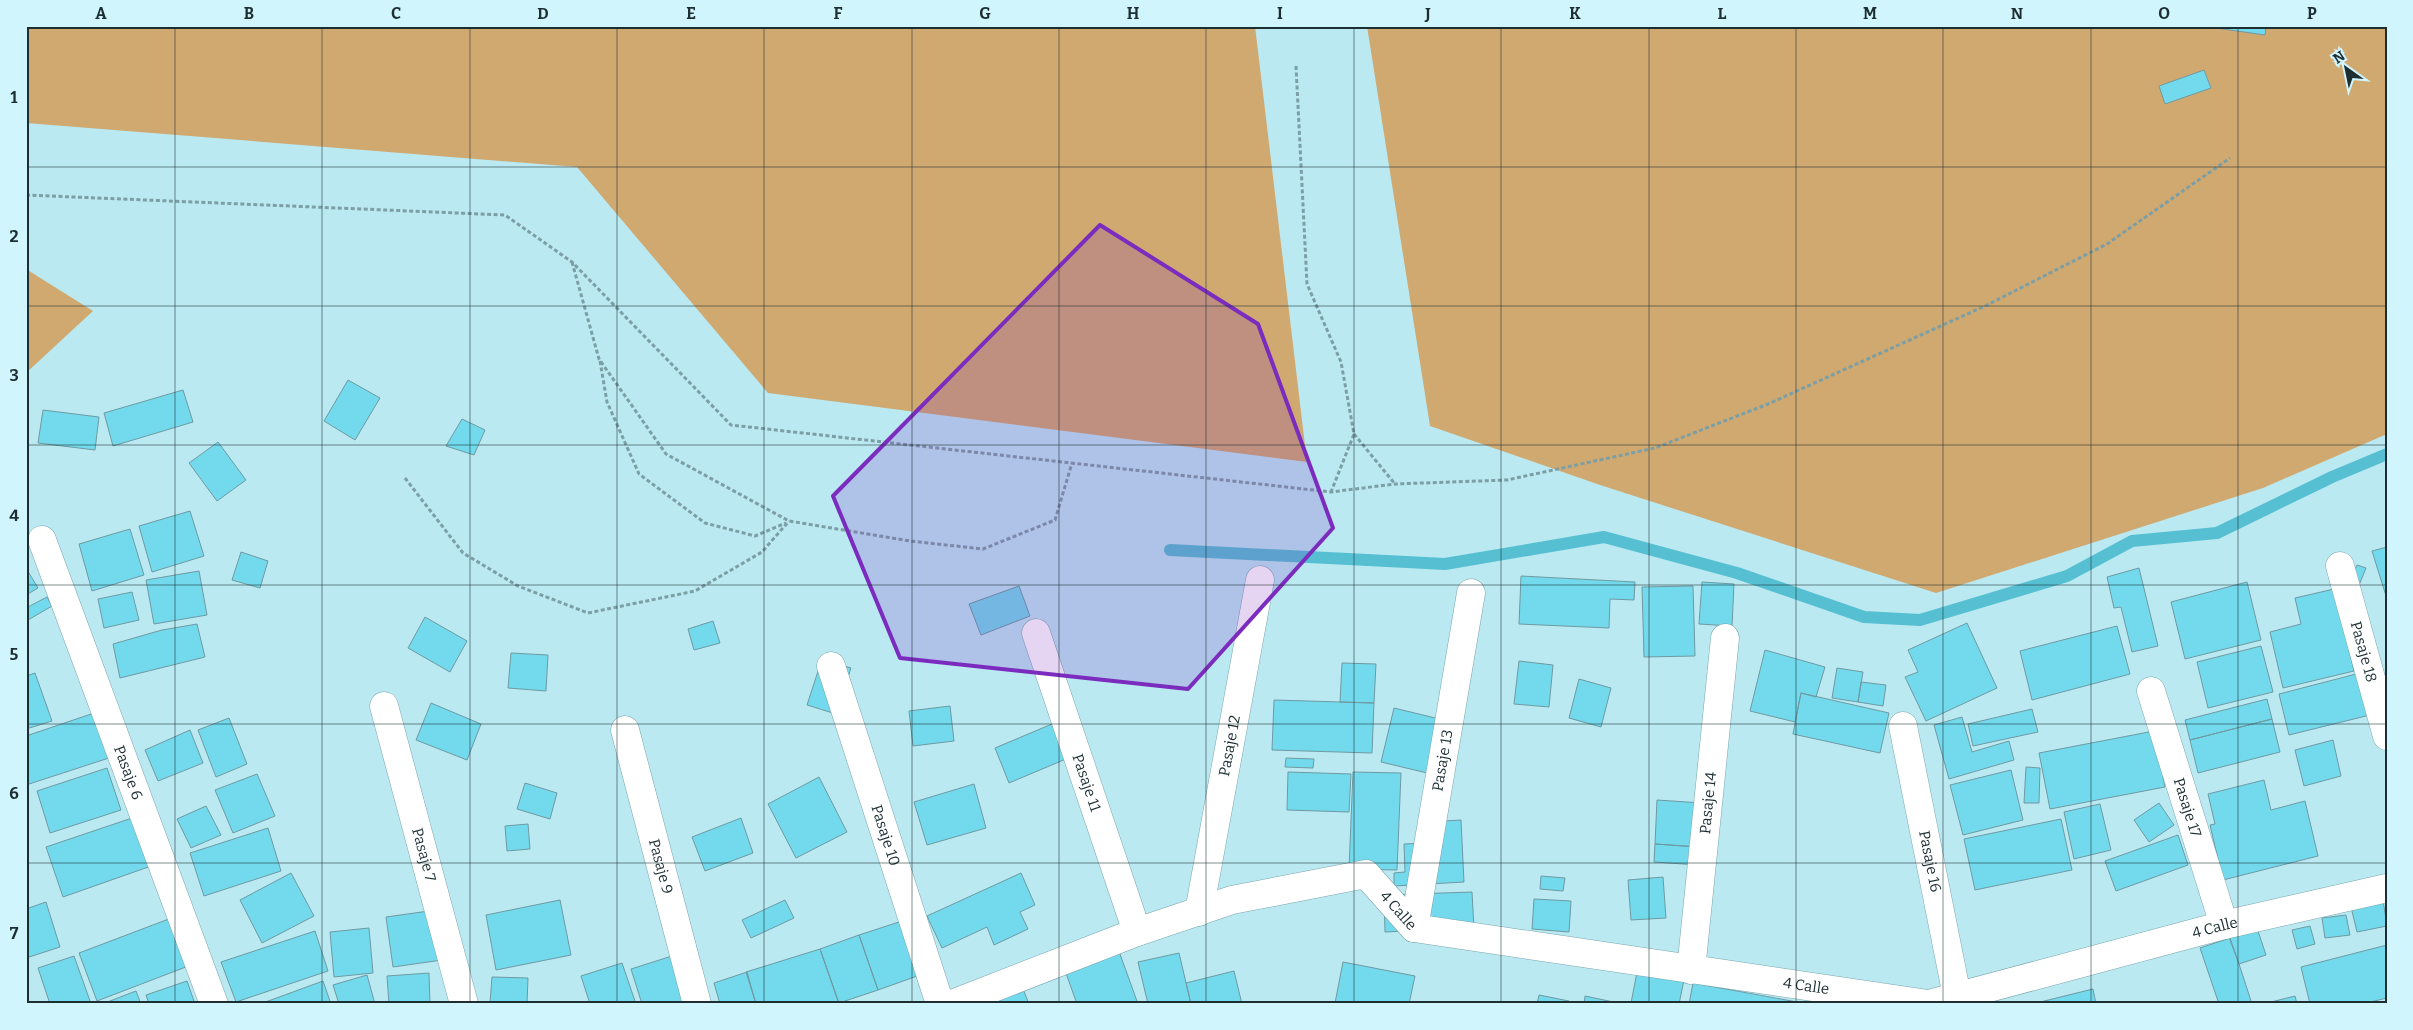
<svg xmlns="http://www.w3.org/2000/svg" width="2413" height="1030" font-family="Bitter,serif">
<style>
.green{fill:#d0a971}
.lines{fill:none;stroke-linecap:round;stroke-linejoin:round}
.stream{stroke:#56c0d2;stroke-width:12}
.building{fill:#72daec;stroke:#6e9aa2}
.minor-casing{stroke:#79a6ae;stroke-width:29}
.path{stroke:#7c9ea5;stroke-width:3;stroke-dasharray:4 2.5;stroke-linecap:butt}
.minor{stroke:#fff;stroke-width:28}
.marked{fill:#7b2cbf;fill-opacity:0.2;stroke:#7b2cbf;stroke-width:4;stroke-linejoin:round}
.grid{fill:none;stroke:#1c2e32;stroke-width:1;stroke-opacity:0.55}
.labels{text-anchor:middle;stroke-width:4.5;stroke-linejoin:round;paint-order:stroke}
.street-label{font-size:15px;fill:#1c2e32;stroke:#d0f5fc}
.neatline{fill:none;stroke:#1c2e32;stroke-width:2}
.grid-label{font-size:16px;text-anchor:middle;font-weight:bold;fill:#1c2e32}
</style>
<rect width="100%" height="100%" fill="#bbe9f2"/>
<!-- green -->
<path class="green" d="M26,26H1255L1307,462L768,393L577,167L26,123Z
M1367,26H2387V434L2263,488L1936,593L1600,485L1430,426Z
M26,269L93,311L26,373Z"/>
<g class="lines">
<!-- stream -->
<path class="stream" d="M1170,550L1445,564L1604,537L1737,573L1864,617L1920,620L2067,576L2132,541L2217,533L2332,477L2387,454"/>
</g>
<!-- building -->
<path class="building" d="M2202,26H2266L2265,35Z
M2204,70L2211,88L2165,104L2159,86Z
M348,380L380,398L355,440L324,421Z
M183,390L193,422L113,446L104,413Z
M43,410L99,417L95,450L38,443Z
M462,419L485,430L474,455L446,446Z
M218,442L246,480L217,501L189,463Z
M190,511L204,556L152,572L139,526Z
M130,529L144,575L92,591L79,544Z
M2387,547V599L2372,551Z
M241,552L268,561L260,588L232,580Z
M2357,565L2366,568L2355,595L2345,591Z
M26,568L38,588L26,595Z
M2139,568L2158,646L2132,652L2121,607L2114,608L2107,577Z
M199,571L207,615L154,624L146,580Z
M1521,576L1635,582L1634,600L1610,599L1609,628L1519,624Z
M1702,582L1734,584L1732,626L1699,624Z
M2247,582L2261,640L2185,659L2171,602Z
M1019,586L1030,616L981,635L969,604Z
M1693,586L1695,656L1644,657L1642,587Z
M2334,589L2354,671L2283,688L2270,632L2301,624L2295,598Z
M132,592L139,620L104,628L98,599Z
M47,597L52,606L28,620L26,608Z
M425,617L467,641L450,672L408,648Z
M713,621L720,643L694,650L688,629Z
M1967,623L1997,688L1926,721L1905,677L1918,672L1908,650Z
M197,624L205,657L120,678L113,644L162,630Z
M2117,626L2130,674L2032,700L2020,651Z
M2261,646L2273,692L2208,708L2197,662Z
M1765,650L1825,667L1816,697L1801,693L1795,722L1750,711Z
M511,653L548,655L546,691L508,688Z
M822,659L851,668L836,714L807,705Z
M1519,661L1553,665L1549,707L1514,704Z
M1342,663L1376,664L1374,703L1340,702Z
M1837,668L1863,672L1858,702L1832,698Z
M35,673L52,721L26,729V676Z
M2360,673L2370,715L2289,735L2279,694Z
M1579,679L1611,688L1601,727L1569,718Z
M1861,682L1886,685L1883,706L1858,702Z
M1801,693L1889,713L1880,753L1793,734Z
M2267,699L2272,719L2190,740L2185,720Z
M1274,700L1374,703L1372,753L1272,750Z
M431,703L481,724L467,760L416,740Z
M950,706L954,741L913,746L909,711Z
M1394,708L1456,723L1444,777L1381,762Z
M2032,709L2038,732L1973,746L1968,724Z
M97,712L112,757L26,785V736Z
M1962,717L1972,752L2009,741L2014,760L1949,779L1934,725Z
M229,718L247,764L216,777L198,730Z
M2272,719L2280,752L2198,773L2190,740Z
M1052,724L1066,759L1009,783L995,748Z
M190,730L203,763L158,781L145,750Z
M2154,731L2165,787L2050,809L2039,753Z
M2333,740L2341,776L2304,786L2295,750Z
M1286,758L1314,759L1313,768L1285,767Z
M2026,767L2040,768L2039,803H2024Z
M107,768L121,810L50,833L37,791Z
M2011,770L2023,820L1963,835L1950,785Z
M1288,772L1351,774L1349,812L1287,810Z
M1353,772L1401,773L1397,870L1349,869Z
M257,774L275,816L233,833L215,790Z
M819,777L847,832L796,858L768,804Z
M2264,780L2271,810L2305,801L2318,856L2223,880L2210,825L2215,824L2208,794Z
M525,783L557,793L550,819L517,809Z
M974,784L986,828L927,845L914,802Z
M1657,800L1702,803L1699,847L1655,844Z
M2159,803L2174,825L2149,842L2134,820Z
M2100,804L2111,850L2074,859L2064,812Z
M206,806L221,835L191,848L177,819Z
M138,816L154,865L63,897L46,847Z
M741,818L753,853L705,871L692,837Z
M2061,819L2072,870L1975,890L1964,839Z
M1461,820L1464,882L1394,886V873L1405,872L1404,844L1426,843L1425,822Z
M528,824L530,849L507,851L505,826Z
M268,828L281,871L204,896L190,853Z
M2178,835L2188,865L2116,891L2105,861Z
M1655,844L1699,847L1698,865L1654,862Z
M291,873L314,916L262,943L240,900Z
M1021,873L1035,905L1020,912L1028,929L994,945L987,927L942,948L927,916Z
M1541,876L1565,878L1563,891L1540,889Z
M1663,877L1666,918L1631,920L1628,880Z
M1472,892L1474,928L1385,932L1384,895Z
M1534,899L1571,901L1569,932L1532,929Z
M560,900L571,955L496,970L486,915Z
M785,900L794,918L751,938L742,920Z
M2383,900L2387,926L2357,932L2351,907Z
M46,902L60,947L26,958V909Z
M436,910L442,960L393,967L386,917Z
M2346,915L2350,935L2325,938L2322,918Z
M174,917L191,965L97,1001L79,953Z
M902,921L920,975L878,990L859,935Z
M2255,922L2266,955L2239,964L2227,932Z
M2310,926L2315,944L2297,949L2292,930Z
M369,928L373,973L334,977L330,932Z
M315,931L328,971L236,1002L221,962Z
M859,935L878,990L839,1003L820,949Z
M2230,938L2239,964L2252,1004H2219L2200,948Z
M1116,943L1138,1004H1077L1062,962Z
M2387,945V998L2362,1004H2310L2301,967Z
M820,949L839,1004H756L746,972Z
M1179,953L1191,1004H1148L1138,962Z
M74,956L90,1001L82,1004H50L38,968Z
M672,956L688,1004H642L631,969Z
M1343,962L1415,976L1409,1004L1335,1003Z
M622,963L636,1004H590L581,976Z
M1234,971L1242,1004H1191L1186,983Z
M747,972L756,1004H720L714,983Z
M1637,972L1684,980L1679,1004L1631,1003Z
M429,973L430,1004H389L387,976Z
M367,975L375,1004H339L333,985Z
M492,977L528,978L527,1004L490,1003Z
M1019,979L1029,1004H960Z
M187,981L195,1004H149L146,995Z
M323,981L331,1004H260Z
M1693,983L1808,1004H1689Z
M2093,989L2096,1004H2032Z
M136,991L141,1004H102Z
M1539,995L1569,1001V1004H1537Z
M1585,996L1623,1004H1584Z
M2295,996L2297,1004H2263Z"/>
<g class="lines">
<!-- minor casing -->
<g class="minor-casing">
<g id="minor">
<path id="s1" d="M42,540L214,1004"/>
<path id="s2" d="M2340,566L2387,736"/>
<path id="s3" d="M1036,633L1137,932"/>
<path id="s4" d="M831,666L940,1004"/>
<path id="s5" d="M2151,691L2224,925"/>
<path id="s6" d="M384,706L464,1004"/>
<path id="s7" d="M1903,726L1957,996"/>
<path id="s8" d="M625,730L697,1004"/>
<path id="s9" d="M1199,912L1260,580"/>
<path id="s10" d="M1414,928L1471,593"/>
<path id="s11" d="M1691,970L1725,638"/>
<path id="s12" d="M952,1004L1137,932L1232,900L1366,874L1414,928L1928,1004"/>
<path id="s13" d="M1929,1004L2224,925L2387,888"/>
</g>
</g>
<!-- path -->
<path class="path" d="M1296,66L1307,284L1341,362L1354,434L1331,492
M26,195L505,215L572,262L731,425L1331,492L1395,484L1507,480L1655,448L1768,404L1985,306L2107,244L2230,158
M572,262L599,359L666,454L789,521L910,541L983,549L1055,520L1072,463
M600,361L607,402L639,474L705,523L755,536L786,523
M1354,434L1395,484
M405,478L463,553L518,586L588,613L695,591L762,552L789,521"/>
<!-- minor -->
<use href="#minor" class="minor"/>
</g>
<!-- marked area -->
<path class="marked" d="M1100,225L1258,324L1333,528L1188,689L900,658L833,496Z"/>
<!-- grid -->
<path class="grid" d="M175,26V1004M322,26V1004M470,26V1004M617,26V1004M764,26V1004M912,26V1004M1059,26V1004M1206,26V1004M1354,26V1004M1501,26V1004M1649,26V1004M1796,26V1004M1943,26V1004M2091,26V1004M2238,26V1004M26,167H2387M26,306H2387M26,445H2387M26,585H2387M26,724H2387M26,863H2387"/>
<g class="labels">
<!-- street labels -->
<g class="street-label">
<text dy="5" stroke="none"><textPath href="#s2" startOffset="89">Pasaje 18</textPath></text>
<text dy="5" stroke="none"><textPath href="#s9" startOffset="169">Pasaje 12</textPath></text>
<text dy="5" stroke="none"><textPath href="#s10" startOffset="170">Pasaje 13</textPath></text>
<text dy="5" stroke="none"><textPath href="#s1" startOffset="248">Pasaje 6</textPath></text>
<text dy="5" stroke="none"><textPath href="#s3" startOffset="158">Pasaje 11</textPath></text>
<text dy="5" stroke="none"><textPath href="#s11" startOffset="168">Pasaje 14</textPath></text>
<text dy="5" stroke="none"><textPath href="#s5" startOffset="122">Pasaje 17</textPath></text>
<text dy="5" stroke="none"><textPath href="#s4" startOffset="178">Pasaje 10</textPath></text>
<text dy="5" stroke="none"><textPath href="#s6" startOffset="154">Pasaje 7</textPath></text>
<text dy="5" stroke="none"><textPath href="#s7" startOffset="138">Pasaje 16</textPath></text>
<text dy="5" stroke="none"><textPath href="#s8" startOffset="141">Pasaje 9</textPath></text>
<text dy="5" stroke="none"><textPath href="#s12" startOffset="484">4 Calle</textPath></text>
<text dy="5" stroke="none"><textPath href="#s13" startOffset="296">4 Calle</textPath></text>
<text dy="5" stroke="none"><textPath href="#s12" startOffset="904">4 Calle</textPath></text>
</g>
</g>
<!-- border -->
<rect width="2413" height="1030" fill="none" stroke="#d0f5fc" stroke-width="55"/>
<!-- north arrow -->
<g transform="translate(2346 68) rotate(327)" stroke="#d0f5fc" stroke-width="4" paint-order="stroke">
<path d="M0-4L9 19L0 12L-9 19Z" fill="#1c2e32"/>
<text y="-8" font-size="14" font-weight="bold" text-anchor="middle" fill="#1c2e32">N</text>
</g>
<rect x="28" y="28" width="2358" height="974" class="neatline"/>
<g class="grid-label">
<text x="101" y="19">A</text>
<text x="249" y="19">B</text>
<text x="396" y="19">C</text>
<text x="543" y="19">D</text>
<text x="691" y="19">E</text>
<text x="838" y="19">F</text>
<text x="985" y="19">G</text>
<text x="1133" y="19">H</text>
<text x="1280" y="19">I</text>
<text x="1428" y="19">J</text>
<text x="1575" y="19">K</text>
<text x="1722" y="19">L</text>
<text x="1870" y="19">M</text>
<text x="2017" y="19">N</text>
<text x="2164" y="19">O</text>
<text x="2312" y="19">P</text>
<text x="14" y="103">1</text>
<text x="14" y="242">2</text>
<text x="14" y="381">3</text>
<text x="14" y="521">4</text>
<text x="14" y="660">5</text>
<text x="14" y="799">6</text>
<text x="14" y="939">7</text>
</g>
</svg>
